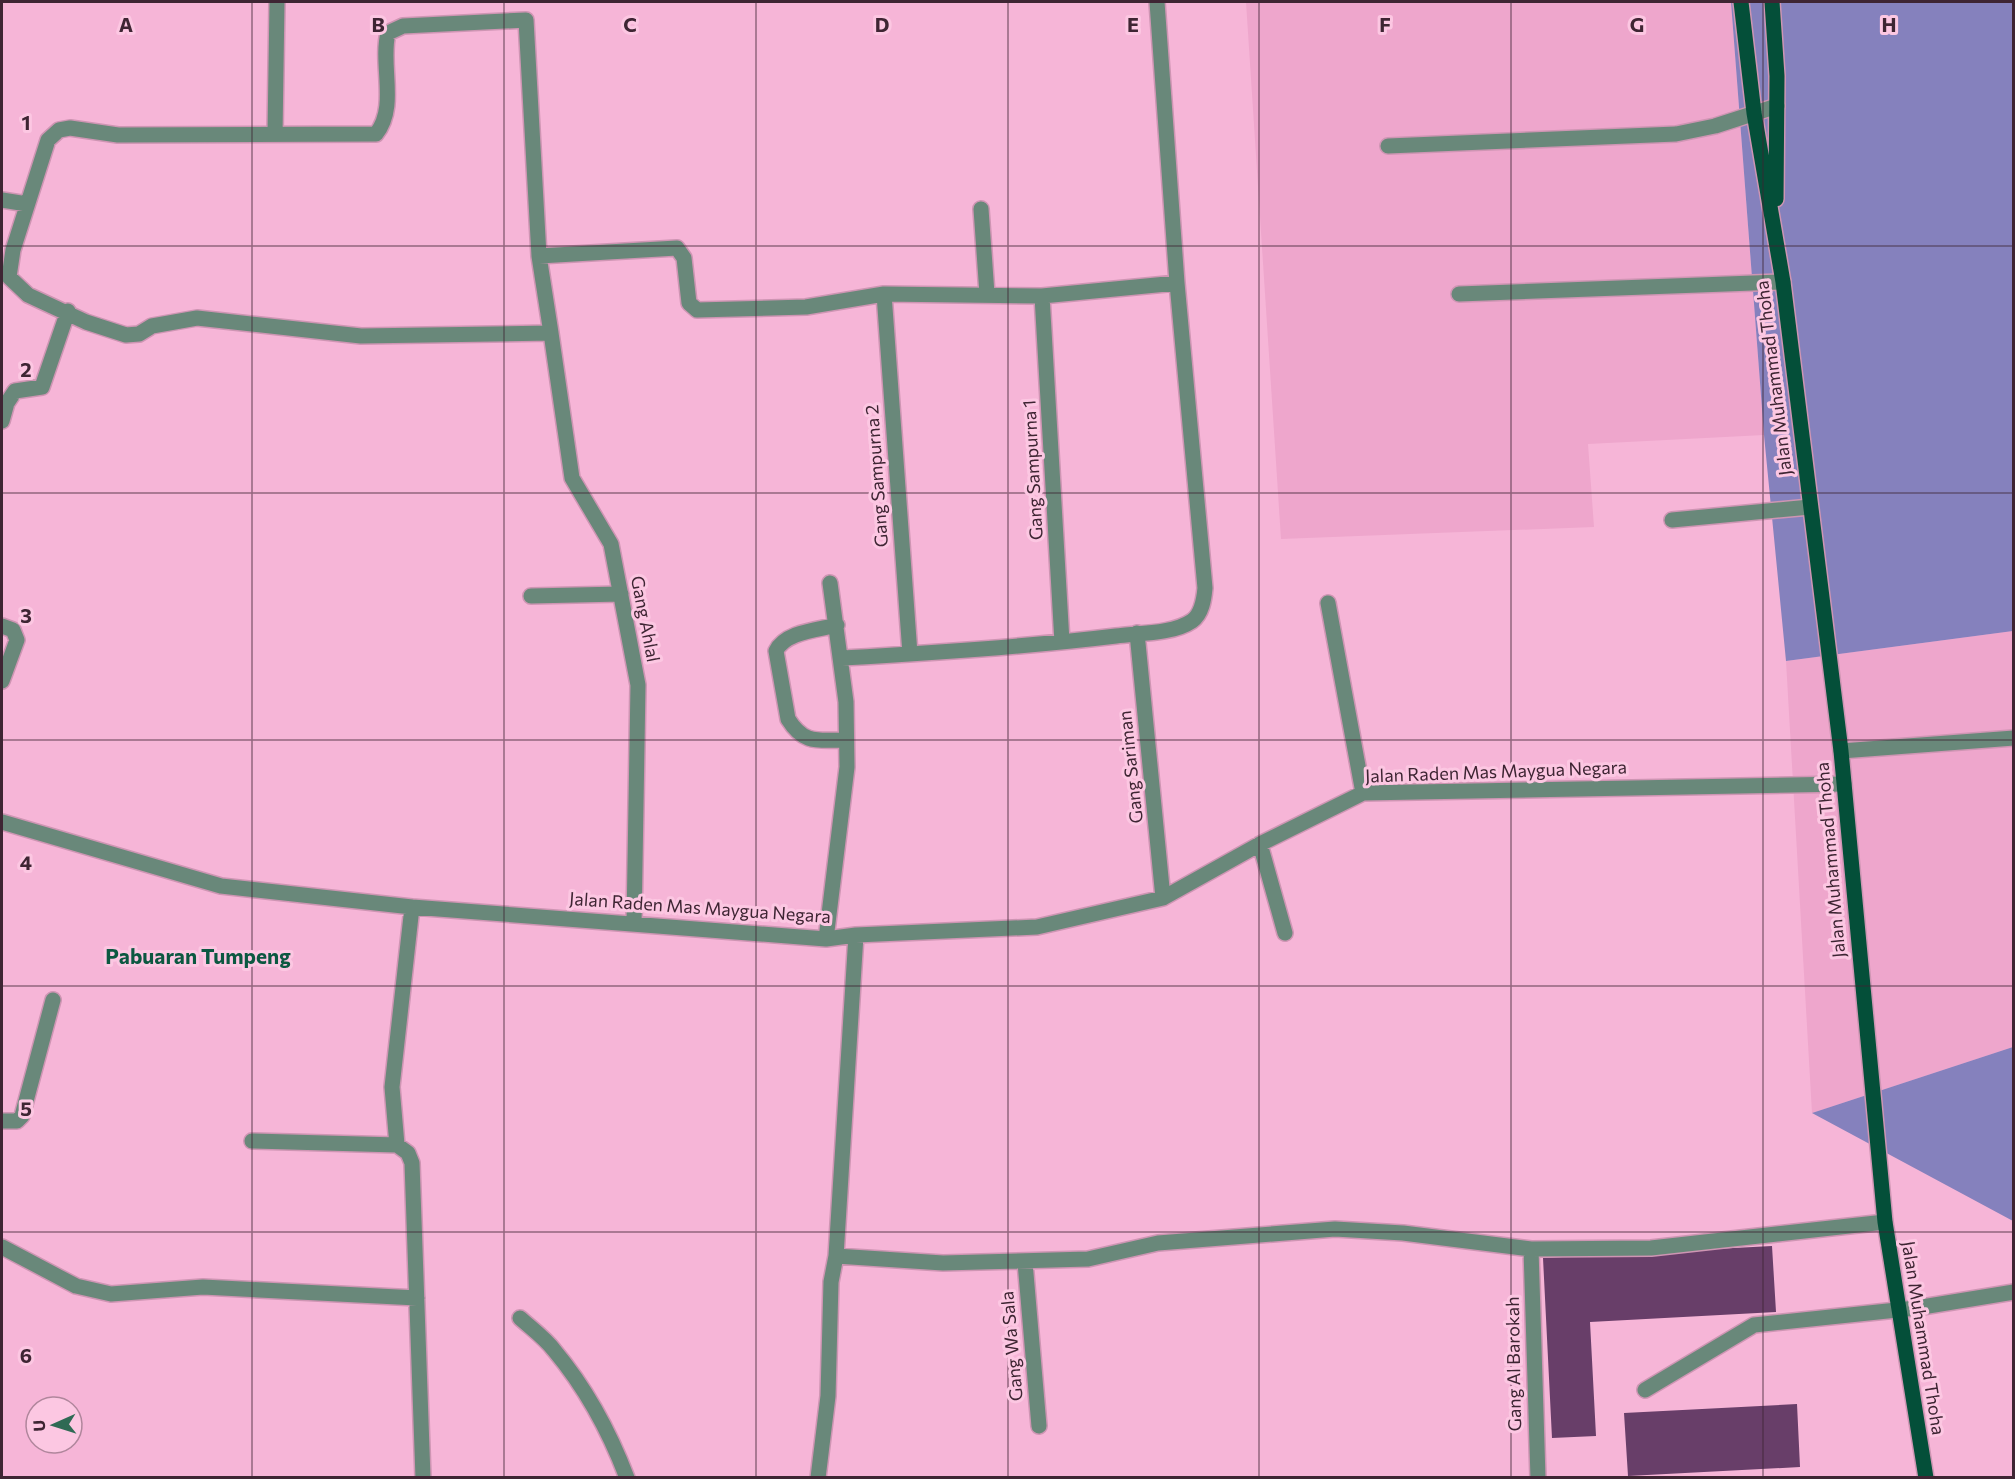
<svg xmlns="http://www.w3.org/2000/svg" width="2015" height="1479" font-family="Commissioner,sans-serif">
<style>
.built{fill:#eea6cc}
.forest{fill:#8581bd}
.building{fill:#683e69}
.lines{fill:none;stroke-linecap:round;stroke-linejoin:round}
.minor-casing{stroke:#ce95b3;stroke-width:18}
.major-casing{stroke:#ce95b3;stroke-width:18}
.minor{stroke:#69887a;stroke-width:15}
.major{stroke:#044f39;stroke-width:15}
.grid{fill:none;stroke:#3e2533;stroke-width:1.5;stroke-opacity:0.55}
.labels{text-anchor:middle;stroke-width:6;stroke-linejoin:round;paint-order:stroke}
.street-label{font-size:18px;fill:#3e2533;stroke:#fcc7e2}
.quarter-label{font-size:21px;font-weight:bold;fill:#0c5841;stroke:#fcc7e2}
.grid-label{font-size:20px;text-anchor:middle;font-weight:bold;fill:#3e2533;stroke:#fcc7e2;stroke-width:6;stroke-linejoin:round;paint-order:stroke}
</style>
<rect width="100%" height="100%" fill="#f6b5d7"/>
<!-- built -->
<path class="built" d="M1246,2H1731L1764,435L1588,444L1594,527L1281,539Z
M2013,631V1047L1812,1113L1786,661Z"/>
<!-- forest -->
<path class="forest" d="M1731,2H2013V631L1786,661L1764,435Z
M2013,1047V1221L1812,1113Z"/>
<!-- building -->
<path class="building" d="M1772,1246L1776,1312L1590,1322L1596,1436L1552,1438L1543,1258Z
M1797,1404L1800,1467L1628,1476L1624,1413Z"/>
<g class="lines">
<!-- minor casing -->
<g class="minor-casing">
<path id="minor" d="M275,134L277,2
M1388,146L1676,134L1715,126L1777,106
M2,200L27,204
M981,209L987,294
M539,256L526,20L403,26L388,33C380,65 398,107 376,134L118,135L70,128L59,130L48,140L13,250L9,277L28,295L86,322L126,335L139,334L152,326L197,318L361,336L551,333L539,256L677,248L684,258L689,303L697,310L806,307L884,294L1042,296L1177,283
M884,294L910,654
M1459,294L1783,282
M1042,296L1062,642
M551,333L572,478L611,544L638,685L634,924
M2,421L7,403L15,391L42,387L68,311
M1672,520L1810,507
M531,596L621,594
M1328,603L1363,793
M837,625C817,630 785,632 776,651L788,719C804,745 818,740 846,740
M2,626L13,630L17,640L2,681
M1137,633L1163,898
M842,658C933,653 1025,647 1116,636C1139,633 1173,634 1192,621C1202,614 1204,599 1205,588L1177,283L1157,2
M1841,751L2014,738
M2,822L221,886L412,907L826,939L856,935L1037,927L1163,898L1260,844L1363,793L1844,784
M1260,844L1285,933
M826,939L847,767L846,702L830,583
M2,1121H17L22,1116L53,1000
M252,1141L397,1145L408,1153L412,1163L423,1478
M397,1145L392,1087L412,907
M2,1247L76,1286L111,1294L203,1287L417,1298
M1531,1249L1538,1478
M836,1256L943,1263L1088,1259L1158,1243L1335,1229L1403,1233L1531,1249L1651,1248L1885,1222
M1025,1262L1039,1426
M520,1318C531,1328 545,1338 554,1350C585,1387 610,1433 627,1478
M1645,1390L1754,1325L1916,1308L2014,1292
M818,1478L828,1396L831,1282L836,1256L856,935"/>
</g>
<!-- major casing -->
<g class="major-casing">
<path id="major" d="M1741,2L1754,113L1783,282L1841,751L1885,1222L1926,1478
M1772,2L1777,76L1776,199"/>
</g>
<!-- minor -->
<use href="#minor" class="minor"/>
<!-- major -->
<use href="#major" class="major"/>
</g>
<!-- grid -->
<path class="grid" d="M252,2V1478M504,2V1478M756,2V1478M1008,2V1478M1259,2V1478M1511,2V1478M1763,2V1478M2,246H2014M2,493H2014M2,740H2014M2,986H2014M2,1232H2014"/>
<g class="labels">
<!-- street labels -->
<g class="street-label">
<text transform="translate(1774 378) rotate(-97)" y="6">Jalan Muhammad Thoha</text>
<text transform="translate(1033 470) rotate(-93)" y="6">Gang Sampurna 1</text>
<text transform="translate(877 476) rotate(-94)" y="6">Gang Sampurna 2</text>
<text transform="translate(645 619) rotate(79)" y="6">Gang Ahlal</text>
<text transform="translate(1131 767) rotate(-96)" y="6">Gang Sariman</text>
<text transform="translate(1496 772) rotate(-2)" y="6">Jalan Raden Mas Maygua Negara</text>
<text transform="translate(1831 860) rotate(-95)" y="6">Jalan Muhammad Thoha</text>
<text transform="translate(700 908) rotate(4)" y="6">Jalan Raden Mas Maygua Negara</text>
<text transform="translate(1923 1338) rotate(81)" y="6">Jalan Muhammad Thoha</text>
<text transform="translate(1012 1346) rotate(-95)" y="6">Gang Wa Sala</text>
<text transform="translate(1514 1364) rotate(-91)" y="6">Gang Al Barokah</text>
</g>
<!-- quarter labels -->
<g class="quarter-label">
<text x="198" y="964">Pabuaran Tumpeng</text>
</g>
</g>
<g class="grid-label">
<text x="126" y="32">A</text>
<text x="378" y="32">B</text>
<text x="630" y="32">C</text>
<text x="882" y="32">D</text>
<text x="1133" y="32">E</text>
<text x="1385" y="32">F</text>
<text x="1637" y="32">G</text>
<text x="1889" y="32">H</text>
<text x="26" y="130">1</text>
<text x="26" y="377">2</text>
<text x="26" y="623">3</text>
<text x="26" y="870">4</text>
<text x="26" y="1116">5</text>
<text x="26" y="1363">6</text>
</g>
<!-- border -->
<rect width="2015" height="1479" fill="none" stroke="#3e2533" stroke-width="6"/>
<!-- north arrow -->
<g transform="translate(54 1425) rotate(267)"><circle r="28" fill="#fcc7e2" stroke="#b0869c" stroke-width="1.5"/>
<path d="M0-4.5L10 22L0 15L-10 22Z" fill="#2f6a54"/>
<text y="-9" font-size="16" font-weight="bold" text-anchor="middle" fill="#3e2533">U</text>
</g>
</svg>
